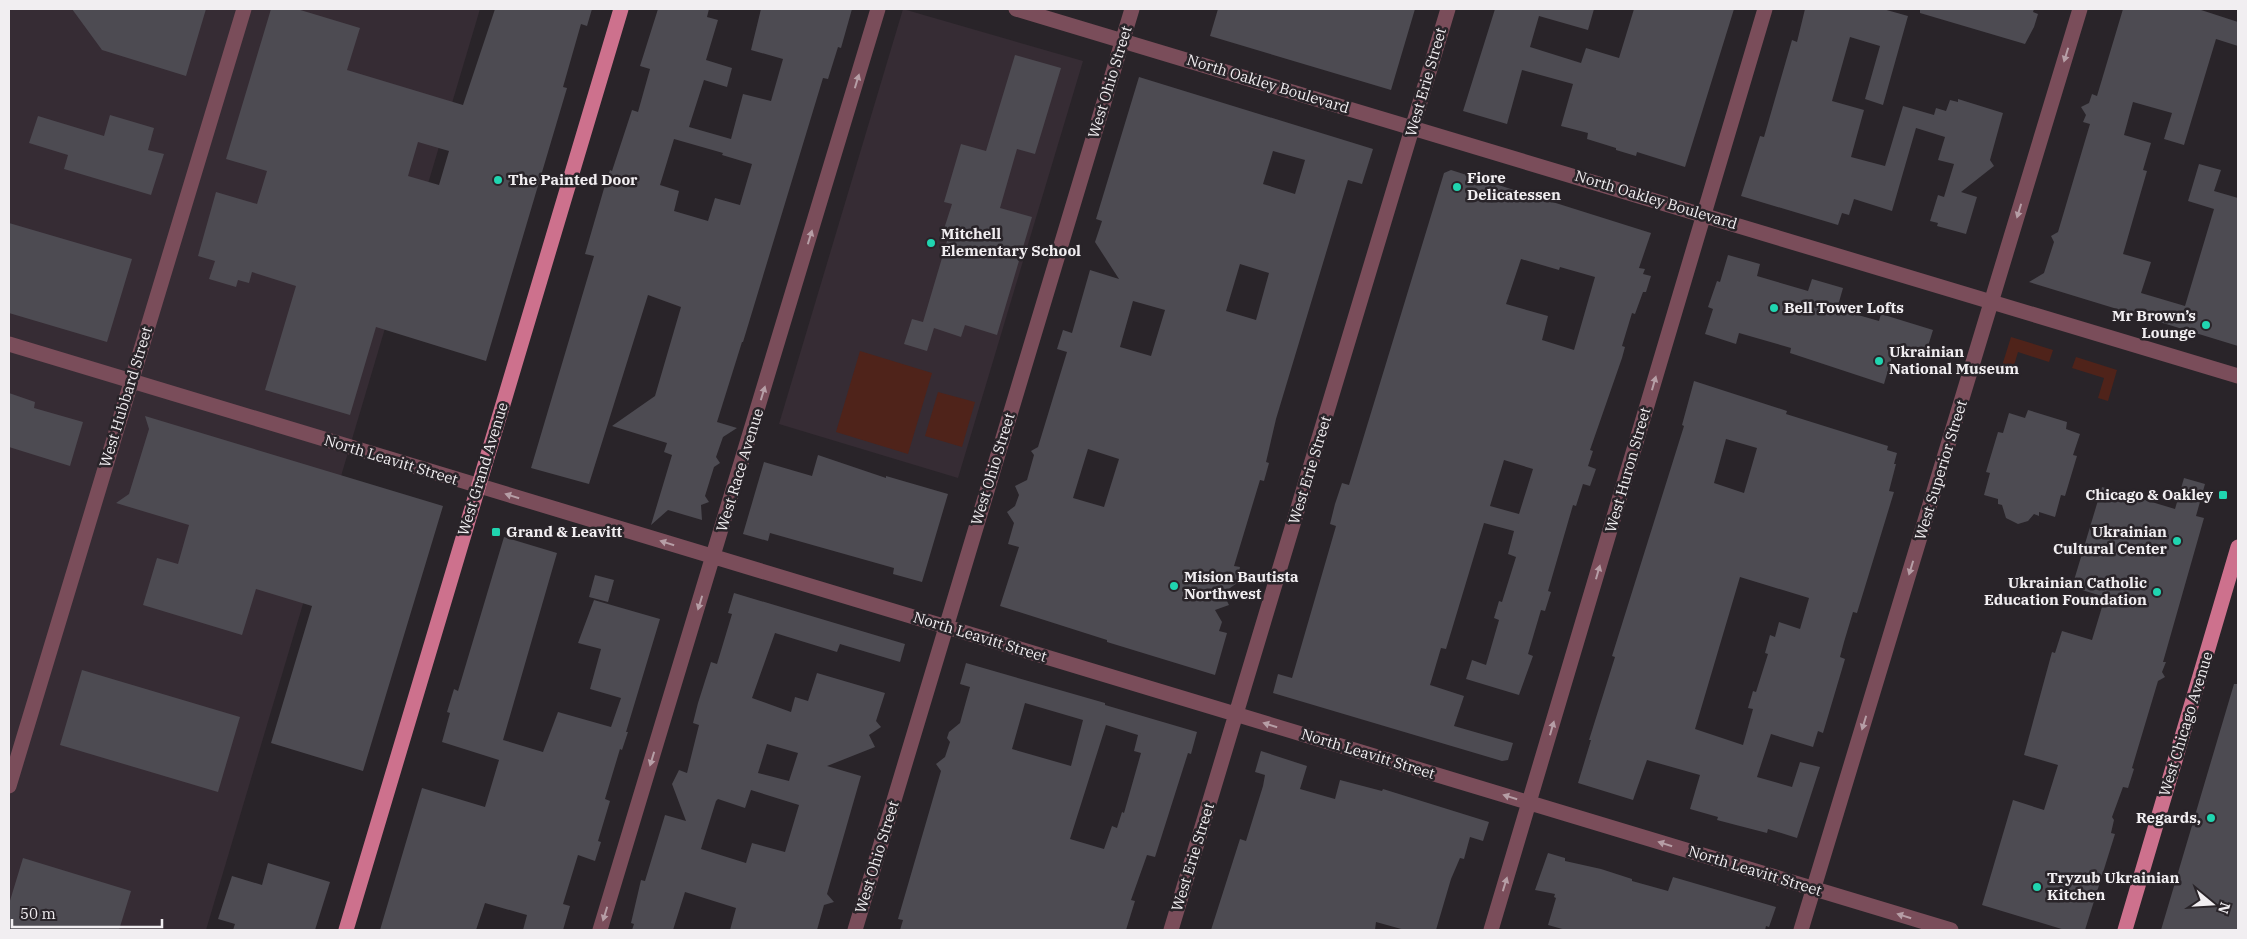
<svg xmlns="http://www.w3.org/2000/svg" width="2247" height="939" font-family="'IBM Plex Serif',serif">
<style>
.built{fill:#362c34}
.green{fill:#4f231a}
.building{fill:#4d4b52;fill-rule:evenodd}
.lines{fill:none;stroke-linecap:round;stroke-linejoin:round}
.minor{stroke:#7a4d5a;stroke-width:15}
.major{stroke:#cd718d;stroke-width:15}
.oneway{fill:#b69ea6}
.poi-dot{fill:#20d5b0;stroke:#292429;stroke-width:2}
.labels{text-anchor:middle;stroke-width:5;stroke-linejoin:round;paint-order:stroke}
.street-label{font-size:15px;fill:#f1eef1;stroke:#292429}
.poi-label{font-size:15px;font-weight:bold;fill:#f1eef1;stroke:#292429;text-anchor:start}
</style>
<rect width="100%" height="100%" fill="#292429"/>
<!-- built -->
<path class="built" d="M9,9H480L206,930H9Z
M903,9L1083,61L958,478L779,424Z"/>
<!-- green -->
<path class="green" d="M2011,337L2053,350L2049,362L2018,352L2012,372L2001,369Z
M860,351L932,373L908,454L836,432Z
M2076,357L2117,370L2108,401L2098,398L2104,378L2072,368Z
M938,392L975,402L962,447L925,436Z"/>
<!-- building -->
<path class="building" d="M72,9H206L186,76L102,50Z
M271,9H297L360,28L347,70L463,105L495,9H592L587,26L581,24L563,87L567,88L486,361L376,327L350,415L265,390L296,286L252,272L249,283L238,280L236,287L209,279L215,261L198,256L216,192L257,204L267,171L226,159ZM418,142L449,151L439,185L408,176Z
M658,9H709L707,17L718,20L706,60L732,68L727,87L704,80L689,127L731,139L743,94L771,101L783,59L751,50L761,9H852L841,48L838,47L828,79L823,78L743,342H742L717,422L737,428L723,437L716,457L720,463L714,467L705,496L709,502L701,505L702,520L668,510L651,525L672,455L664,452L667,443L612,426L655,396L681,307L648,295L589,484L531,468L594,256L585,254L605,185L610,170L612,171L632,110L638,112L650,69L640,66ZM674,139L723,153L722,155L752,164L740,205L715,198L708,221L674,211L679,191L660,185Z
M1218,9H1415L1391,90L1210,36Z
M1495,9H1594L1588,30L1539,16L1530,47L1581,63L1586,48L1619,58L1634,9H1734L1685,167L1637,152L1636,156L1616,150V148L1587,139L1588,133L1561,126L1573,84L1522,70L1507,124L1463,111Z
M1805,9H1883L1908,16L1883,105L1865,99L1880,46L1850,37L1832,101L1864,110L1851,157L1885,166L1903,106L1934,115L1936,108L1946,111L1950,100L1958,102V99L2003,113L1990,160L1994,166L1961,192L1977,197L1966,234L1937,226L1938,223L1930,221L1938,195L1944,197L1954,164L1938,160L1945,137L1916,128L1892,211L1854,199L1849,215L1842,213L1838,225L1741,196L1760,136L1764,137L1792,40L1797,42Z
M1920,9H2034L2033,12L2038,14L2034,27L2025,44L1920,13Z
M2123,9H2198L2238,22V46L2216,39L2184,145L2164,139L2172,113L2133,102L2124,135L2151,143L2143,170L2147,171L2123,254L2151,262L2141,293L2185,306L2214,209L2188,201L2199,164L2221,170L2214,191L2238,198V346L2029,282L2044,273L2054,242L2051,236L2058,232L2090,124L2083,122L2086,115L2081,107L2089,103L2092,94L2097,96Z
M1015,55L1061,68L1035,154L1017,149L1000,208L1032,217L997,335L965,325L961,337L934,328L927,351L904,344L912,319L923,322L950,231L944,229L952,204L944,202L961,144L986,151Z
M1139,77L1373,149L1362,184L1348,180L1276,419L1266,462L1269,463L1264,481L1260,480L1234,566L1240,567L1238,578L1237,583L1223,593L1229,605L1215,610L1222,622L1219,631L1227,633L1215,675L1107,642V640L1000,606L1019,547L1008,544L1014,523L1007,512L1015,506L1019,495L1015,486L1027,480L1034,455L1031,451L1038,447L1067,352L1057,349L1063,330L1072,333L1090,270L1119,279L1095,242L1102,221L1096,219ZM1273,151L1305,160L1295,194L1263,184ZM1240,264L1269,273L1256,320L1226,311ZM1133,301L1165,310L1151,356L1120,347ZM1088,449L1119,459L1104,507L1073,498Z
M110,115L154,128L148,150L164,154L151,195L64,169L68,155L29,143L38,116L104,136Z
M1451,170L1651,233L1639,268L1645,269L1643,274L1651,276L1646,292H1643L1635,314L1632,313L1622,346L1625,347L1622,358L1590,450L1593,451L1588,466L1596,469L1590,486L1583,484L1576,506L1573,505L1548,591L1551,592L1545,611L1541,610L1528,654L1533,656L1519,695L1466,679L1472,660L1486,665L1499,620L1494,618L1499,601L1502,602L1516,557L1508,554L1514,531L1484,523L1446,649L1441,648L1430,685L1464,696L1454,726L1513,743L1508,760L1502,761L1273,693L1278,674L1292,678L1336,526L1330,524L1335,504L1342,483L1349,485L1444,173ZM1521,259L1559,270L1560,267L1595,277L1574,350L1542,340L1548,316L1506,304ZM1504,460L1533,469L1519,514L1490,506Z
M9,223L132,259L107,342L9,313Z
M1728,255L1760,264L1757,276L1808,291L1812,279L1843,288L1837,309L1879,321L1881,314L1933,330L1924,359L1894,350L1884,384L1790,353L1791,348L1739,333L1736,344L1705,334L1713,309L1708,307L1717,281L1720,282Z
M1694,381L1787,411L1786,414L1888,446L1887,450L1897,453L1894,464H1896L1889,491L1894,492L1857,613L1853,612L1844,642L1840,657L1845,659L1823,733L1818,731L1813,747L1771,734L1757,777L1792,787L1800,762L1820,767L1797,838L1768,829L1767,833L1736,825L1717,820L1718,817L1690,809L1700,775L1647,760L1633,800L1578,783L1591,740H1589L1615,657L1612,656L1684,426L1682,425ZM1726,439L1757,448L1744,493L1714,483ZM1740,577L1809,598L1800,629L1779,622L1775,637L1770,635L1765,653L1768,654L1756,692L1753,691L1748,708L1753,709L1743,745L1695,729Z
M9,393L35,402L34,408L83,422L70,466L9,447Z
M2028,410L2067,422L2066,429L2080,434L2073,455L2077,456L2065,496L2061,495L2055,517L2039,512V516L2034,514L2028,521L2018,524L2006,518L2002,505L1998,504V499L1984,495L1990,473L1986,472L1998,432L2003,433L2009,413L2025,418Z
M145,416L443,506L363,771L271,743L312,606L256,589L242,635L143,605L157,558L178,564L189,525L116,503L129,494L149,429Z
M818,455L886,478V476L948,494L922,582L893,574L894,568L770,533L768,541L743,534L764,462L812,476Z
M2184,478L2205,484L2196,516L2204,518L2163,662H2166L2162,672L2165,677L2158,681L2132,768L2134,769L2128,788L2123,787L2112,817L2114,820L2111,833L2115,834L2085,930H2065L1982,905L2013,800L2044,810L2058,765L2024,755L2052,652L2055,653L2062,631L2092,640L2105,597L2072,587L2102,487L2175,509Z
M504,537L557,553L503,740L543,752L558,712L611,727L621,698L590,689L601,649L578,643L594,600L660,619L626,732H628L622,750L620,749L605,799L610,801L598,841L601,842L595,861L578,855L563,904L570,906L563,930H523L527,915L485,903L476,930H380L422,788L485,807L499,760L442,742L450,713L447,712L454,689L458,691Z
M595,575L614,580L608,602L589,597Z
M734,593L905,644L900,662L840,644L837,652L775,633L752,698L791,712L795,697L808,701L817,673L885,693L876,721L881,727L869,735L875,747L827,766L861,776L827,894L834,902L824,905L817,930H730L736,908L685,892L673,930H632L634,924L631,923L641,880L645,881L665,815L686,821L672,784L679,770L687,773L699,725L693,723L698,703L711,662L717,664L732,614L728,613ZM767,744L798,753L789,781L758,773ZM751,790L799,805L785,852L752,843L746,863L701,849L716,801L718,799L745,808Z
M966,663L1105,703V705L1197,732L1191,754L1188,753L1155,857L1147,855L1131,900L1135,901L1126,930H900L903,920L898,919L941,771L936,764L945,757L950,742L947,738L949,732L960,723L970,687L960,684ZM1025,703L1083,720L1071,766L1012,749ZM1106,725L1138,735L1134,751L1141,753L1124,813L1122,812L1117,828L1112,826L1104,849L1070,839Z
M82,670L240,717L218,792L60,745Z
M2234,684H2238V930H2161Z
M1261,751L1307,766L1300,789L1335,799L1340,780L1382,791L1383,789L1489,822L1483,841L1470,837L1464,859L1460,858L1451,879L1436,930H1405L1376,922L1375,930H1211L1240,839L1246,841L1263,786L1265,775L1255,772Z
M1548,853L1565,858V861L1601,869L1632,879V881L1668,891L1673,877L1776,907L1769,927L1766,926L1765,930H1566L1548,925L1556,898L1554,897L1555,894L1535,890Z
M23,858L131,891L119,930H9V904Z
M268,863L330,882L315,930H233L235,924L218,919L232,876L262,885Z"/>
<g class="lines">
<!-- minor -->
<path class="minor" d="M1016,9L2238,376
M9,344L1951,930
M9,786L244,9
M600,930L878,9
M855,930L1132,9
M1171,930L1448,9
M1491,930L1765,9
M1801,930L2080,9"/>
<!-- major -->
<path class="major" d="M346,930L621,9
M2125,930L2238,547"/>
</g>
<!-- one-way arrows -->
<defs><path id="oneway-solid" d="M-6-.8H1V-3.2L6.5 0L1 3.2V.8H-6Z" transform="scale(1.25)"/></defs>
<g class="oneway">
<use href="#oneway-solid" transform="translate(2066 55) rotate(107)"/>
<use href="#oneway-solid" transform="translate(857 81) rotate(-73)"/>
<use href="#oneway-solid" transform="translate(2019 211) rotate(107)"/>
<use href="#oneway-solid" transform="translate(810 237) rotate(-73)"/>
<use href="#oneway-solid" transform="translate(1654 383) rotate(-74)"/>
<use href="#oneway-solid" transform="translate(763 393) rotate(-73)"/>
<use href="#oneway-solid" transform="translate(512 496) rotate(-163)"/>
<use href="#oneway-solid" transform="translate(667 543) rotate(-163)"/>
<use href="#oneway-solid" transform="translate(1911 568) rotate(107)"/>
<use href="#oneway-solid" transform="translate(1598 572) rotate(-74)"/>
<use href="#oneway-solid" transform="translate(700 603) rotate(107)"/>
<use href="#oneway-solid" transform="translate(1864 723) rotate(107)"/>
<use href="#oneway-solid" transform="translate(1270 725) rotate(-163)"/>
<use href="#oneway-solid" transform="translate(1552 728) rotate(-74)"/>
<use href="#oneway-solid" transform="translate(652 759) rotate(107)"/>
<use href="#oneway-solid" transform="translate(1510 797) rotate(-163)"/>
<use href="#oneway-solid" transform="translate(1665 844) rotate(-163)"/>
<use href="#oneway-solid" transform="translate(1505 884) rotate(-73)"/>
<use href="#oneway-solid" transform="translate(605 914) rotate(107)"/>
<use href="#oneway-solid" transform="translate(1904 916) rotate(-163)"/>
</g>
<!-- markers -->
<g class="poi-dot">
<circle cx="498" cy="180" r="5"/>
<circle cx="1457" cy="187" r="5"/>
<circle cx="931" cy="243" r="5"/>
<circle cx="1774" cy="308" r="5"/>
<circle cx="2206" cy="325" r="5"/>
<circle cx="1879" cy="361" r="5"/>
<rect x="2218" y="490" width="10" height="10" rx="2.5"/>
<rect x="491" y="527" width="10" height="10" rx="2.5"/>
<circle cx="2177" cy="541" r="5"/>
<circle cx="1174" cy="586" r="5"/>
<circle cx="2157" cy="592" r="5"/>
<circle cx="2211" cy="818" r="5"/>
<circle cx="2037" cy="887" r="5"/>
</g>
<g class="labels">
<!-- street labels -->
<g class="street-label">
<text transform="translate(1110 82) rotate(-73)" y="5">West Ohio Street</text>
<text transform="translate(1426 82) rotate(-74)" y="5">West Erie Street</text>
<text transform="translate(1268 84) rotate(17)" y="5">North Oakley Boulevard</text>
<text transform="translate(1656 200) rotate(17)" y="5">North Oakley Boulevard</text>
<text transform="translate(126 397) rotate(-73)" y="5">West Hubbard Street</text>
<text transform="translate(391 460) rotate(17)" y="5">North Leavitt Street</text>
<text transform="translate(483 469) rotate(-73)" y="5">West Grand Avenue</text>
<text transform="translate(993 469) rotate(-73)" y="5">West Ohio Street</text>
<text transform="translate(740 470) rotate(-73)" y="5">West Race Avenue</text>
<text transform="translate(1310 470) rotate(-73)" y="5">West Erie Street</text>
<text transform="translate(1628 470) rotate(-74)" y="5">West Huron Street</text>
<text transform="translate(1941 470) rotate(-73)" y="5">West Superior Street</text>
<text transform="translate(980 637) rotate(17)" y="5">North Leavitt Street</text>
<text transform="translate(2186 724) rotate(-73)" y="5">West Chicago Avenue</text>
<text transform="translate(1368 754) rotate(17)" y="5">North Leavitt Street</text>
<text transform="translate(877 857) rotate(-73)" y="5">West Ohio Street</text>
<text transform="translate(1193 857) rotate(-73)" y="5">West Erie Street</text>
<text transform="translate(1755 871) rotate(17)" y="5">North Leavitt Street</text>
</g>
<!-- poi labels -->
<g class="poi-label">
<text x="1467" y="183">Fiore<tspan x="1467" dy="17">Delicatessen</tspan></text>
<text x="508" y="185">The Painted Door</text>
<text x="941" y="239">Mitchell<tspan x="941" dy="17">Elementary School</tspan></text>
<text x="1784" y="313">Bell Tower Lofts</text>
<text x="2196" y="321" text-anchor="end">Mr Brown’s<tspan x="2196" dy="17">Lounge</tspan></text>
<text x="1889" y="357">Ukrainian<tspan x="1889" dy="17">National Museum</tspan></text>
<text x="2213" y="500" text-anchor="end">Chicago &amp; Oakley</text>
<text x="506" y="537">Grand &amp; Leavitt</text>
<text x="2167" y="537" text-anchor="end">Ukrainian<tspan x="2167" dy="17">Cultural Center</tspan></text>
<text x="1184" y="582">Mision Bautista<tspan x="1184" dy="17">Northwest</tspan></text>
<text x="2147" y="588" text-anchor="end">Ukrainian Catholic<tspan x="2147" dy="17">Education Foundation</tspan></text>
<text x="2201" y="823" text-anchor="end">Regards,</text>
<text x="2047" y="883">Tryzub Ukrainian<tspan x="2047" dy="17">Kitchen</tspan></text>
</g>
</g>
<!-- border -->
<rect width="2247" height="939" fill="none" stroke="#f1eef1" stroke-width="20"/>
<!-- north arrow -->
<g transform="translate(2212 904) rotate(108)" stroke="#292429" stroke-width="4" paint-order="stroke">
<path d="M0-4L9 19L0 12L-9 19Z" fill="#f1eef1"/>
<text y="-8" font-size="14" font-weight="bold" text-anchor="middle" fill="#f1eef1">N</text>
</g>
<!-- scale -->
<path d="M12 919v8h150v-8" fill="none" stroke="#f1eef1" stroke-width="2.5"/>
<text x="20" y="919" font-size="15" fill="#f1eef1" stroke="#292429" stroke-width="4" paint-order="stroke">50 m</text>
</svg>
